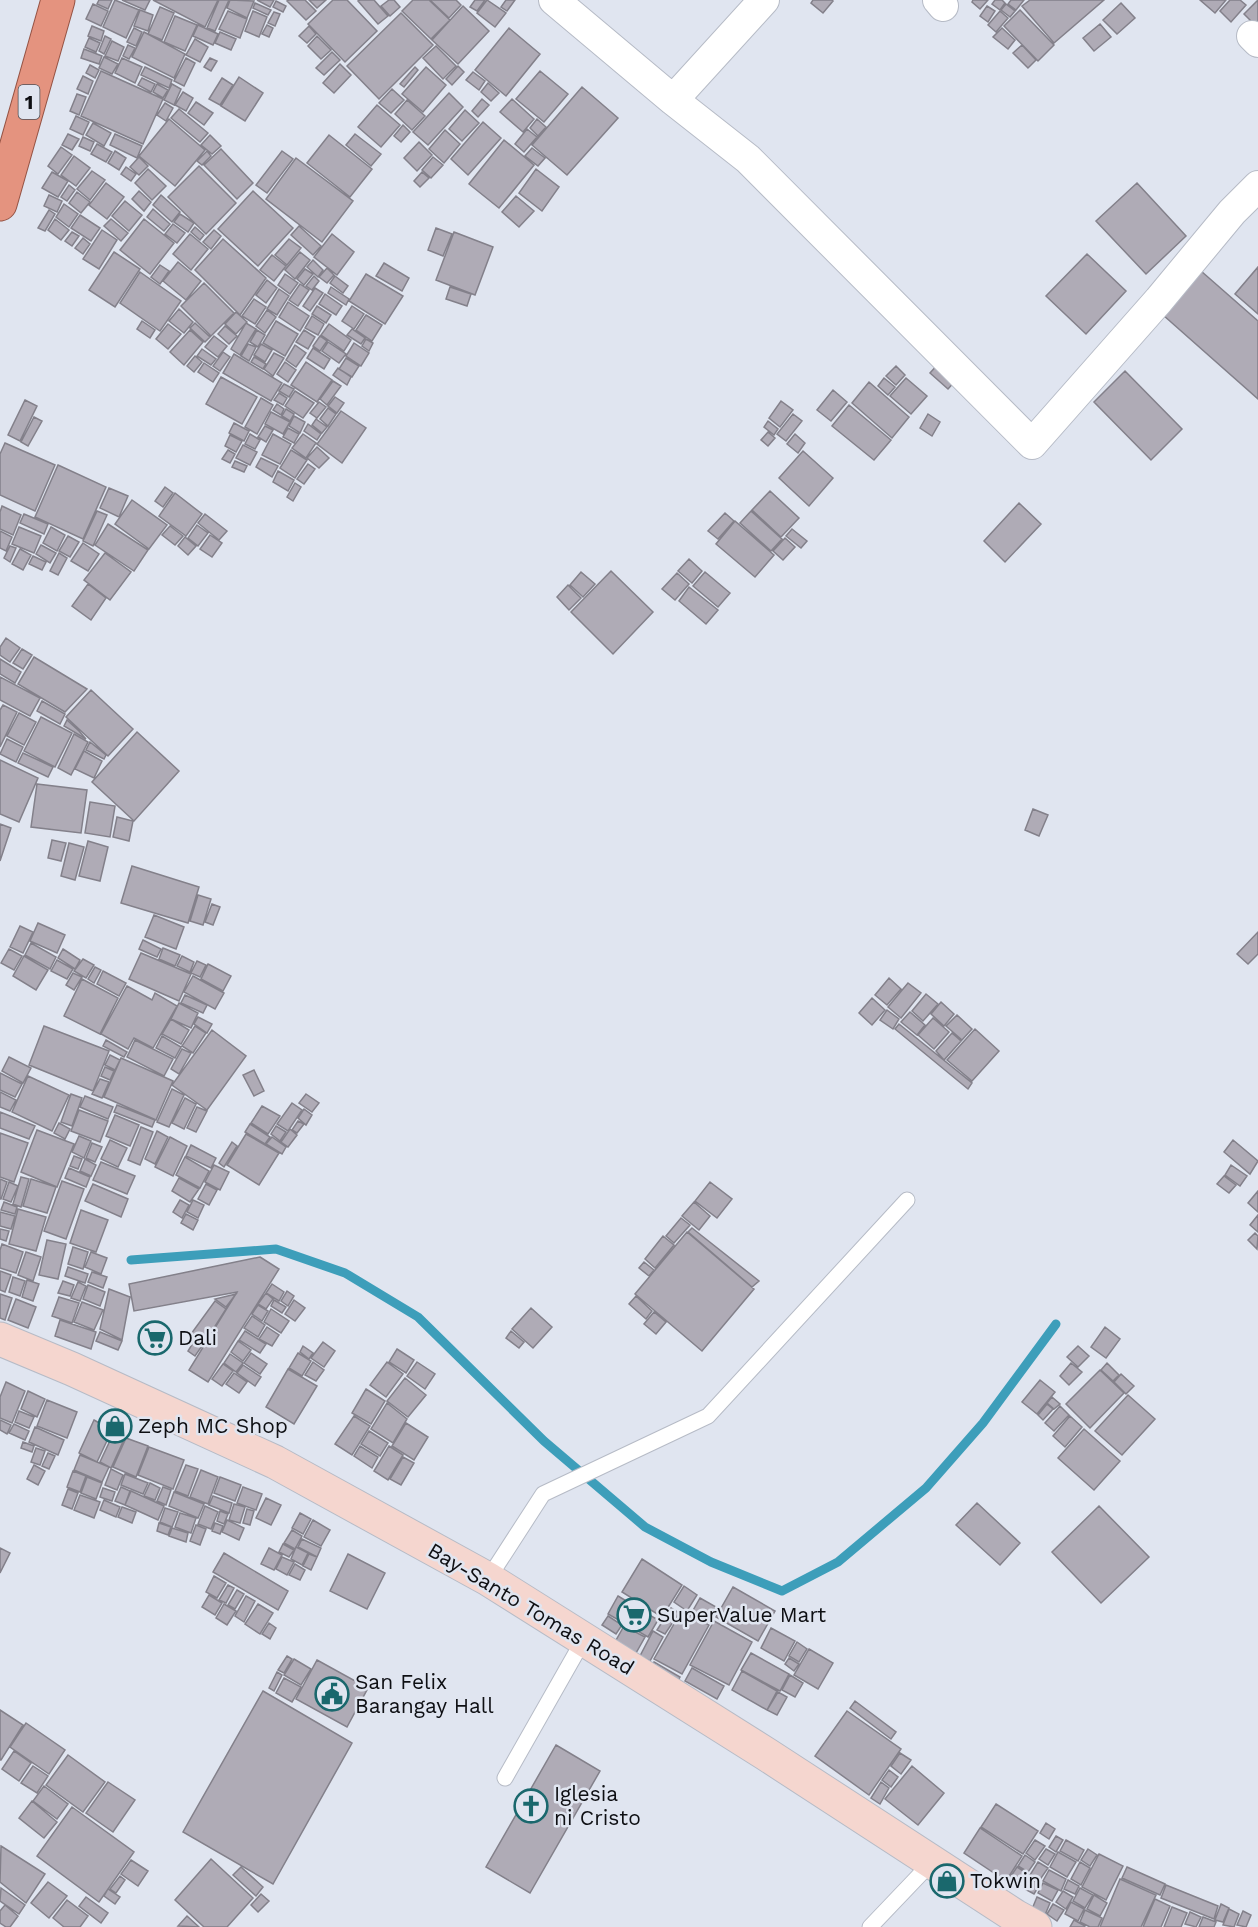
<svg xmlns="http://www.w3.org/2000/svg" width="1258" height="1927" font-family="'Work Sans',sans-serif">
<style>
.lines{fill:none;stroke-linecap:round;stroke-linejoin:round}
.stream{stroke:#3d9eba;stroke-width:9}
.building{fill:#afabb6;stroke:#83808a;stroke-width:1.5}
.service-casing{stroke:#b6bbc6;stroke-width:17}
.minor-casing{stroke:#b6bbc6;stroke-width:32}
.secondary-casing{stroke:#b6bbc6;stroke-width:35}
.trunk-casing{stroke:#955344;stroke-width:35}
.service{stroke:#fff;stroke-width:15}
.minor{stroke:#fff;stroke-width:30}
.secondary{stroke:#f5d6cf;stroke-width:33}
.trunk{stroke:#e4937f;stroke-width:33}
.labels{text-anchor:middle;stroke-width:5;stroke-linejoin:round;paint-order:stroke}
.shield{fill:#e0e5f0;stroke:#4d4f55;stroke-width:1.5}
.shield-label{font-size:20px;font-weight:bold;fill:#0e0f13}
.poi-label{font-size:21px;fill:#0e0f13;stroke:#e0e5f0;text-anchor:start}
.street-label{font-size:21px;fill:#0e0f13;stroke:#e0e5f0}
</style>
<rect width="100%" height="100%" fill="#e0e5f0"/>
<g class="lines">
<!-- stream -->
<path class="stream" d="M131,1260L276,1249L345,1273L418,1317L544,1441L645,1527L711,1562L782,1591L838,1562L926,1488L983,1423L1056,1324"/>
</g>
<!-- building -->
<path class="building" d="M99,0H112L108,9L97,4Z
M115,0L139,10L126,38L103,27Z
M122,0H150L145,10Z
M153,0H218L205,27Z
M219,0H229L215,31L207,28Z
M230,0L254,1L247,18L227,8Z
M257,0H274L270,7Z
M289,0H305L316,11L306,20L287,1Z
M309,0H326L317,8Z
M333,0H347L377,31L345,62L308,24Z
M360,0H374L388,16L378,24L358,1Z
M389,0H394L400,7L390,16L381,6Z
M413,0H429L450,20L431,39L402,11Z
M430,0H456L461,5L449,18Z
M475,0H485L477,11L470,7Z
M487,0L506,13L495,27L477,13Z
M506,0H515L507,11L501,7Z
M813,0H832L833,1L823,13L811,3Z
M973,0H988L980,9L972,2Z
M995,0H1002L1005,3L1000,10L992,4Z
M1011,0H1024L1016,10L1008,4Z
M1030,0H1104L1054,43L1022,6Z
M1200,0H1226L1215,13Z
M1230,0H1240L1246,5L1231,22L1220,11Z
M1258,0V28L1244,14Z
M276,1L286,6L283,12L273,7Z
M255,3L271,10L268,15L253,8Z
M1121,3L1135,18L1117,34L1103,20Z
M93,4L108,11L101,26L86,19Z
M1006,4L1015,11L1010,17L1001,10Z
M463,6L489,31L458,64L432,40Z
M987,6L995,11L988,22L980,16Z
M160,7L174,13L162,40L148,34Z
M140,10L153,15L148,31L134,26Z
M1020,10L1054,45L1038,61L1004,26Z
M228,11L247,19L240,38L219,29Z
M253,11L267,17L259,37L245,31Z
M1000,11L1008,18L996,32L988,25Z
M274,12L280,14L275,26L268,23Z
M401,13L433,45L379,99L347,66Z
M175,16L197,25L185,51L164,42Z
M1100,24L1111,37L1094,51L1083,38Z
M198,25L218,34L213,45L193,36Z
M267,25L273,28L269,37L262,34Z
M92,26L104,31L101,41L88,36Z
M309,26L316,34L307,43L299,36Z
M134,28L142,32L136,46L127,42Z
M509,28L540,54L506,96L475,70Z
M1002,28L1015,40L1008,49L993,37Z
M144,32L185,54L174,78L132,57Z
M220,32L236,39L231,50L215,43Z
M105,36L111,39L104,54L99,51Z
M317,36L331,50L321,59L308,46Z
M89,38L100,43L96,52L85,47Z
M195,39L208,47L200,62L186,55Z
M112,41L124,47L118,61L105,56Z
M128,45L135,48L129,59L123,56Z
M1022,45L1036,60L1028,68L1013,53Z
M436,46L456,66L443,79L423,58Z
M84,49L102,56L99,64L81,58Z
M332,52L340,60L324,75L316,68Z
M104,57L118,64L112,74L99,68Z
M122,58L142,67L135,83L115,73Z
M186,58L195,63L184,86L174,81Z
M210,58L217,61L211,71L204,67Z
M340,64L351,75L334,93L323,83Z
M90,65L99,70L95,78L86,73Z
M458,66L464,72L452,85L446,79Z
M145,67L172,80L169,88L141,75Z
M415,67L418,70L404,87L400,84Z
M426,67L446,85L423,112L402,94Z
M101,71L163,99L143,144L81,116Z
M540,71L568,94L544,122L516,99Z
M473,72L485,81L479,90L466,80Z
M83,76L93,81L88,94L77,89Z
M239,77L263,93L245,121L221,106Z
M142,78L155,84L151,92L138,85Z
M222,78L233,85L220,105L209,99Z
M488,83L499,93L491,101L481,92Z
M157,84L168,90L163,98L153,92Z
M172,84L181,89L174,105L164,100Z
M582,87L618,118L567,175L532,145Z
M392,89L404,100L391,113L379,103Z
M183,92L193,98L186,111L175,105Z
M449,93L463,107L428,145L413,132Z
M77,94L86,97L79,115L70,111Z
M482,99L489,105L478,117L472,111Z
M512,99L534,119L523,132L500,112Z
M407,100L425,116L412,130L395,114Z
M196,102L213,113L204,125L188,113Z
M165,103L173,108L166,121L157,115Z
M377,105L400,125L381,147L358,127Z
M179,109L208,133L200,142L171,118Z
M465,110L479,123L462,141L449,129Z
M76,116L89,122L83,135L70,129Z
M169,119L205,150L175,186L139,156Z
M537,119L546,127L538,136L530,128Z
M483,122L501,138L468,175L451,159Z
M93,123L111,133L104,146L86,135Z
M403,125L410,132L401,142L394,136Z
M527,129L537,137L524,152L515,144Z
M445,130L460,144L444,163L429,149Z
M68,134L79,139L72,150L62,145Z
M115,134L142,146L137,158L110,145Z
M355,134L381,154L371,166L346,145Z
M210,135L221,146L212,154L201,145Z
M329,135L372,169L350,197L307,163Z
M83,137L94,142L90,151L79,146Z
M504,140L534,165L499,208L469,184Z
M419,142L432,155L417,171L404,158Z
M97,144L112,152L106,162L91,154Z
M61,147L72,155L58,174L48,166Z
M532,148L545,158L538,166L525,156Z
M221,149L253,183L237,199L204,165Z
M115,151L126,158L119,170L108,163Z
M207,151L211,156L202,165L197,161Z
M282,151L293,159L267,193L256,185Z
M74,156L90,168L76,186L61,175Z
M139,157L148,166L139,175L130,167Z
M433,157L443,165L431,178L422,170Z
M296,158L353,201L322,242L266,199Z
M199,166L236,203L206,234L168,197Z
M126,167L136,174L131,181L121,174Z
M148,169L166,186L152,200L135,183Z
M536,169L559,187L542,211L519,193Z
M92,171L105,180L90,200L77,189Z
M52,172L68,181L58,197L42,188Z
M422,172L429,178L420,187L414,181Z
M106,183L124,197L107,219L89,205Z
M1137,183L1186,236L1146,274L1096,221Z
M69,185L75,190L67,201L61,197Z
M139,191L151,202L144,211L132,199Z
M253,191L293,228L258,266L218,229Z
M77,192L90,202L81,213L69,203Z
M49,195L62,201L57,212L44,206Z
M161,195L180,212L172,222L153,205Z
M516,196L534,211L519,227L502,212Z
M125,201L142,215L129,231L112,216Z
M64,204L78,214L69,227L56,217Z
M153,209L170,224L164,231L147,217Z
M49,210L55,214L45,231L38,228Z
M180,214L194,223L188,232L174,222Z
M80,215L100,228L91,241L71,228Z
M55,219L69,230L61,240L48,230Z
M111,219L128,233L121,241L104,226Z
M144,219L174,243L150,274L120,250Z
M173,224L185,233L177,243L165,234Z
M299,226L321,246L313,255L291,235Z
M195,227L204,235L200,240L191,232Z
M436,228L452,234L443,256L428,250Z
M102,230L117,240L99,269L83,259Z
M214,230L221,236L211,249L203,242Z
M72,232L79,236L72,246L65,241Z
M454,232L493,247L475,295L436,280Z
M190,234L208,249L191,270L173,254Z
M332,234L354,252L337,275L314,257Z
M83,238L90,244L83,254L75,248Z
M223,239L266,278L240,315L195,270Z
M289,239L301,248L287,265L275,255Z
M114,252L140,269L115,307L89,290Z
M300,252L310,260L295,279L285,270Z
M1087,254L1126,291L1086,334L1046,296Z
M272,255L286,266L274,281L260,270Z
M313,260L323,270L318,277L307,267Z
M178,262L201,281L186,300L163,281Z
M384,263L409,278L402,291L376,276Z
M160,265L169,271L160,284L151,277Z
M1258,267V314L1235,294Z
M327,268L334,275L327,283L319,277Z
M305,269L313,274L304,285L297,279Z
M1201,271L1258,321V399L1163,315Z
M140,272L181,301L160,331L120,303Z
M285,274L298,283L290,294L278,285Z
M366,274L403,296L385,324L349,301Z
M314,276L319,281L312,290L306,286Z
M335,276L348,286L343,293L330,283Z
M267,280L277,288L266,303L256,295Z
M204,283L234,313L211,336L181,306Z
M300,284L309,290L298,306L289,300Z
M331,287L349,299L346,305L328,293Z
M450,287L471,294L467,306L446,299Z
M315,288L323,293L310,311L303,306Z
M279,289L289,296L277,315L267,309Z
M325,294L342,306L336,315L319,304Z
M254,299L266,307L255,324L242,316Z
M288,302L309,316L300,331L279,317Z
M317,306L331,315L326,323L312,314Z
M352,306L364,314L354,329L342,321Z
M179,309L193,322L184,333L169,321Z
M267,310L276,317L265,333L256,326Z
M236,312L247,322L236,334L225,324Z
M366,315L382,325L372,341L356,330Z
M312,316L324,324L318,335L305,328Z
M142,321L155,330L150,338L137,329Z
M276,321L298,334L285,356L263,343Z
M195,323L210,337L205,342L190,328Z
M246,323L256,329L240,355L231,349Z
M168,324L181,334L168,349L156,339Z
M329,324L351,340L344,351L321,335Z
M225,326L237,336L229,344L218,334Z
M352,329L365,338L361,344L347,335Z
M190,330L203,342L184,365L170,352Z
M257,330L265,335L258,347L250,342Z
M304,330L315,337L308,349L296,342Z
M214,336L227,346L218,357L205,347Z
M320,336L327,341L320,351L313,346Z
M366,339L373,343L369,351L362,346Z
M328,342L346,354L339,363L322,351Z
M354,343L369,353L361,366L346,356Z
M248,344L256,347L249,361L241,356Z
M261,344L272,350L265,362L254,355Z
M295,345L306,353L296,367L286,360Z
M313,348L330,359L324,369L307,358Z
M202,349L216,359L211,365L197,356Z
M223,352L230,357L220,371L213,366Z
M274,353L284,358L273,376L264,369Z
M234,354L282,383L271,401L223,373Z
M195,356L202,362L194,372L187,366Z
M254,357L266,364L263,369L251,362Z
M346,358L359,366L352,377L339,369Z
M285,362L296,370L288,382L277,374Z
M306,362L332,380L317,402L291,385Z
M204,363L219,373L213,382L198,372Z
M939,363L957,379L948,389L930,373Z
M896,366L905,375L896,385L886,376Z
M338,368L351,377L347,385L333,375Z
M1125,371L1182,429L1151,460L1094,402Z
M221,377L257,397L242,424L206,404Z
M884,378L895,387L888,395L878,386Z
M906,378L927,396L911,414L890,396Z
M333,381L341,386L327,405L320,399Z
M869,382L909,417L892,438L852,403Z
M284,384L294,389L289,397L279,391Z
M833,390L847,402L831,421L817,410Z
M295,391L314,403L303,418L285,406Z
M279,393L287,398L283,405L274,400Z
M335,397L344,403L337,413L328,406Z
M261,398L273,405L257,434L245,427Z
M25,400L37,406L20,441L8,435Z
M781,401L793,410L780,427L769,418Z
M319,402L326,407L317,418L310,413Z
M277,404L284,409L281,415L273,410Z
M849,405L891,440L874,460L832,426Z
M328,408L336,414L328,426L320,419Z
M286,409L294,414L290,421L282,416Z
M341,411L366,428L342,463L317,444Z
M271,412L290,422L283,434L265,424Z
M793,414L802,421L786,441L777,434Z
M928,414L940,422L932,436L920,428Z
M294,416L305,422L300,433L289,426Z
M34,417L42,421L28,446L21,442Z
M316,419L327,427L322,433L312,425Z
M768,421L778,429L774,435L764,427Z
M234,423L249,431L244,441L229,433Z
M308,424L321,434L317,440L304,431Z
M265,426L273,430L266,442L258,437Z
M288,428L299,434L294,443L283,437Z
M768,432L775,438L768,446L761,440Z
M250,434L260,440L255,449L245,444Z
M273,434L291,444L280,464L262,455Z
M303,434L316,443L306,458L292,448Z
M795,434L805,443L798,453L787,444Z
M230,435L242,441L236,452L225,446Z
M5,443L55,465L35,511L0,495V454Z
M243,445L257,452L250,465L236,458Z
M317,447L329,458L319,468L307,458Z
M228,450L235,454L230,463L222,459Z
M291,450L307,460L295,478L280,468Z
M803,451L833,478L809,506L779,478Z
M261,458L278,466L272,477L256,467Z
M235,461L247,466L244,472L232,467Z
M308,464L315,469L304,484L297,479Z
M58,465L106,487L83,539L35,517Z
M278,471L294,480L288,491L273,482Z
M295,483L301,487L293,501L287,497Z
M165,487L173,493L163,507L155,501Z
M109,488L128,496L119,517L100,508Z
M770,491L799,518L781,537L752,510Z
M175,493L202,514L186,536L159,516Z
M132,500L167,525L149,549L115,524Z
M1019,503L1041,524L1005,562L984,541Z
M2,506L21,515L13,535L0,529V512Z
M97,511L107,515L93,546L83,541Z
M751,511L782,539L771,551L740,523Z
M725,513L734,521L718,539L708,531Z
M24,514L48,524L44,534L20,523Z
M205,514L227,531L219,540L198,523Z
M735,521L774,555L755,577L716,544Z
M108,524L148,550L134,571L95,545Z
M197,525L208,533L198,546L188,538Z
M170,526L183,536L175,545L162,535Z
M19,527L41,536L34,553L12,544Z
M51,527L65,535L57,551L43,543Z
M792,529L807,541L801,548L786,536Z
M0,531L12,537L6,551L0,548Z
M210,535L222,543L212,557L200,549Z
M68,536L79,542L70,557L59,551Z
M185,537L196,546L188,555L178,546Z
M785,538L795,547L783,560L773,551Z
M83,543L99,554L88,571L71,561Z
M41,545L56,553L50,563L36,554Z
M10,546L16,548L10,562L4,558Z
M20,549L31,555L23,570L12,564Z
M59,553L67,558L58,575L50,571Z
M105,553L131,572L110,600L84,580Z
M33,556L46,562L42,570L29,564Z
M689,559L702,571L692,583L678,571Z
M611,571L653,612L613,654L571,612Z
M581,572L595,584L583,597L570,585Z
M705,572L730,593L718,607L693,586Z
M677,573L689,584L675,600L662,589Z
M88,584L106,598L91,620L72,606Z
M568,585L581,598L569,610L557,597Z
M689,587L718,610L706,624L679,601Z
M6,638L20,648L10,662L0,655V647Z
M22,649L32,655L23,669L13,663Z
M34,657L87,689L65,712L18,684Z
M0,659L21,672L15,683L0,674Z
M0,677L40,698L30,716L0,700Z
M91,690L133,729L108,756L66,717Z
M42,701L65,714L60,724L37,711Z
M3,705L17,712L0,747V710Z
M19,713L36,722L24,745L7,736Z
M41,717L72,733L55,767L24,751Z
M67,720L79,731L86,739L64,726Z
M137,732L179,771L134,821L92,782Z
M74,734L88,742L71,775L58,768Z
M7,739L23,747L16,762L0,754Z
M90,742L106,755L104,759L86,750Z
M84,751L102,761L94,778L75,769Z
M23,753L53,767L48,777L18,763Z
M0,760L38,778L19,822L0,814Z
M37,784L87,790L81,833L31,827Z
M90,802L115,806L110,837L85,833Z
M1033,809L1048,815L1039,836L1025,830Z
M117,817L133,821L129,841L113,837Z
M0,824L11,828L0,861Z
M52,840L66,843L61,861L48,858Z
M88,841L108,847L100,881L79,876Z
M69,843L84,847L75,880L61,876Z
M132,866L199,887L188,923L121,903Z
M198,895L211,899L203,925L190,921Z
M212,904L220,907L213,925L205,922Z
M154,915L184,927L176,949L145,937Z
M38,923L65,935L57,953L30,941Z
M20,926L33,932L23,953L10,947Z
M1258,932V954L1248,964L1237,954Z
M143,940L161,949L157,957L139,949Z
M31,943L56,957L50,969L25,955Z
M163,948L180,955L175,966L159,959Z
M9,949L22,956L14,970L1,963Z
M63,949L80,960L75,969L58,958Z
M141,953L191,974L179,1001L129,979Z
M24,956L48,970L36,990L13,976Z
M182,956L194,962L190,972L177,966Z
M83,959L94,965L86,978L74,971Z
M57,960L73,969L67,979L51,971Z
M197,961L206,965L200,977L191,973Z
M208,964L231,976L223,991L201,979Z
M95,967L101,970L94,983L88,979Z
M103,971L126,983L119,996L97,984Z
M73,973L82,977L74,990L66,985Z
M193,976L224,993L215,1009L184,992Z
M889,978L901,989L887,1005L875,995Z
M82,979L118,998L100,1034L64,1016Z
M908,983L921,993L901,1018L888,1007Z
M127,986L152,1000L155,993L177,1006L153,1048L134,1038L128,1049L101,1034Z
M926,994L938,1004L923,1021L912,1011Z
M185,995L207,1005L203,1013L181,1003Z
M872,998L885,1010L872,1025L859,1013Z
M941,1002L954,1014L944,1026L931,1014Z
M179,1003L198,1013L191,1028L171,1019Z
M887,1010L899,1019L893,1029L880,1020Z
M910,1012L925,1025L917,1035L901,1022Z
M957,1015L972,1029L962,1040L946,1026Z
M198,1017L212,1024L207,1033L194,1024Z
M933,1018L949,1032L934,1049L918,1035Z
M171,1019L189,1030L181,1044L162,1034Z
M899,1024L972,1083L968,1089L895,1029Z
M44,1026L109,1051L93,1091L29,1065Z
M195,1026L206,1033L193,1053L182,1046Z
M975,1029L999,1051L972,1081L947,1060Z
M212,1030L246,1056L207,1110L172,1085Z
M952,1033L961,1041L944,1060L936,1051Z
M162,1036L181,1047L175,1058L156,1048Z
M106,1040L127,1052L124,1057L103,1046Z
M135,1040L173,1059L164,1076L127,1057Z
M182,1049L191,1053L179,1074L171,1069Z
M110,1055L120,1060L115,1070L105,1065Z
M9,1057L31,1068L23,1083L2,1071Z
M121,1058L173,1081L156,1120L104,1097Z
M105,1067L114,1071L110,1080L101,1076Z
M254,1070L264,1091L254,1096L243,1075Z
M0,1073L22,1084L15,1097L0,1090Z
M28,1076L69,1095L52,1131L12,1112Z
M100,1079L109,1082L102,1098L92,1094Z
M172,1089L184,1095L169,1127L157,1122Z
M0,1092L16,1100L10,1111L0,1107Z
M71,1094L82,1098L72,1126L61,1122Z
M306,1094L319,1103L312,1112L299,1103Z
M85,1096L113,1107L108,1119L80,1107Z
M185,1098L196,1104L184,1129L172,1123Z
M292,1103L302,1110L288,1131L277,1124Z
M117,1105L155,1120L152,1127L114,1112Z
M262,1106L280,1116L268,1134L251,1123Z
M197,1107L207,1111L196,1132L187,1128Z
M304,1109L312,1115L306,1125L298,1118Z
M79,1110L108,1121L100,1142L71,1131Z
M0,1112L35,1126L29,1139L0,1128Z
M115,1115L139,1125L130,1146L106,1136Z
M298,1121L304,1124L297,1133L292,1130Z
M59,1123L70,1129L65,1139L54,1133Z
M250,1124L270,1137L265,1144L245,1132Z
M276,1126L286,1132L280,1141L271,1134Z
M141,1127L153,1132L140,1165L128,1160Z
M290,1129L297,1135L288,1147L281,1142Z
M37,1130L74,1144L57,1187L21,1172Z
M157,1131L168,1137L155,1164L145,1159Z
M0,1133L28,1143L14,1182L0,1177Z
M246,1134L279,1153L259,1185L227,1165Z
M79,1136L91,1141L84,1158L72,1152Z
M170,1137L187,1146L173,1176L155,1167Z
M272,1137L286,1147L282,1154L266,1144Z
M110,1140L127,1148L118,1167L101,1159Z
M1233,1140L1258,1161L1250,1174L1224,1152Z
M232,1142L237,1146L224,1167L219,1163Z
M92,1143L102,1147L95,1162L86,1158Z
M191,1145L216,1158L211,1168L186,1156Z
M74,1156L82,1159L78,1169L70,1166Z
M185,1157L209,1171L200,1188L176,1175Z
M85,1159L96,1165L91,1176L80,1171Z
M101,1162L135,1176L127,1194L93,1180Z
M214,1165L229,1172L220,1190L205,1182Z
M1231,1165L1247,1176L1240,1186L1225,1175Z
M69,1168L90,1177L86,1187L65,1178Z
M1224,1176L1236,1185L1229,1193L1217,1184Z
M21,1177L29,1179L21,1207L13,1204Z
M179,1178L199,1189L190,1202L172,1191Z
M0,1179L7,1182L1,1199H0Z
M31,1179L56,1187L47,1213L23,1206Z
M62,1181L84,1189L66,1239L44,1231Z
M9,1182L18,1186L11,1202L3,1199Z
M710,1182L732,1199L717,1218L695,1201Z
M93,1184L128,1199L121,1217L85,1201Z
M206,1184L217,1190L209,1205L198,1199Z
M1258,1191V1212L1248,1203Z
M180,1200L189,1205L182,1218L173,1212Z
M193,1200L204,1205L198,1218L187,1212Z
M4,1202L17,1207L15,1214L1,1210Z
M694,1202L710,1216L699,1230L682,1216Z
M18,1209L46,1217L36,1251L9,1244Z
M81,1210L108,1220L96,1252L70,1243Z
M0,1212L15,1216L11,1229L0,1226Z
M186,1214L198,1220L193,1230L181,1223Z
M1258,1215V1232L1250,1225Z
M681,1218L690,1225L674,1243L666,1236Z
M692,1228L759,1281L752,1287L688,1232Z
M0,1229L9,1231L6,1241L0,1239Z
M687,1232L754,1289L702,1351L635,1294Z
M1255,1233L1258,1236L1257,1249L1248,1240Z
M663,1236L674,1245L655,1268L645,1259Z
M47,1240L66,1244L58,1279L39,1275Z
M2,1244L23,1252L16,1273L0,1268V1250Z
M73,1247L88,1252L83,1269L68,1264Z
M26,1252L41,1257L33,1281L18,1275Z
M91,1252L107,1258L101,1274L85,1267Z
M260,1257L279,1269L208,1382L189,1370L237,1292L134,1311L129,1284Z
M644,1262L654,1270L649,1276L639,1268Z
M68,1267L88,1274L85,1283L65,1276Z
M0,1271L11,1275L5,1292L0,1290Z
M92,1272L107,1277L103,1288L88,1282Z
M13,1277L25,1281L20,1296L9,1292Z
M27,1280L39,1284L33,1301L22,1297Z
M63,1281L74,1285L70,1296L58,1293Z
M78,1282L86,1286L80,1301L71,1298Z
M272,1284L284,1292L279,1301L266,1293Z
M88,1285L105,1292L100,1306L83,1299Z
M109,1289L130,1297L122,1340L100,1329Z
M287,1291L294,1296L288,1306L281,1301Z
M266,1293L273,1299L266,1309L258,1304Z
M0,1294L12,1298L5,1320L0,1318Z
M236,1294L226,1307L215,1299Z
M636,1296L652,1311L646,1319L629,1304Z
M59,1297L79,1303L72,1323L52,1316Z
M16,1299L36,1307L28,1328L8,1320Z
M274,1300L286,1307L282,1313L271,1306Z
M294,1300L305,1308L295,1321L285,1314Z
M215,1301L226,1309L205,1342L191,1334Z
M82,1302L103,1310L94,1330L74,1322Z
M258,1305L268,1311L262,1321L252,1314Z
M531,1308L552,1327L533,1348L512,1329Z
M271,1309L289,1321L281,1333L264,1322Z
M654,1312L666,1322L656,1334L644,1324Z
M252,1316L265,1325L258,1337L244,1328Z
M60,1320L96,1332L91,1349L55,1336Z
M267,1327L279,1335L272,1346L259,1339Z
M1105,1327L1120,1339L1106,1358L1091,1347Z
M245,1331L266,1344L260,1353L239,1340Z
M511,1331L524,1342L519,1348L506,1338Z
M100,1332L122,1341L118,1350L96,1341Z
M196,1338L204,1343L195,1356L188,1351Z
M238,1341L251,1350L243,1361L231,1352Z
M323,1342L335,1351L324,1367L311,1358Z
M303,1346L313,1353L309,1359L300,1352Z
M1078,1346L1089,1356L1078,1367L1067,1357Z
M397,1349L414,1360L406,1373L389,1362Z
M251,1353L267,1364L260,1374L244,1363Z
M298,1353L311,1361L302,1376L289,1368Z
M230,1354L243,1363L236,1372L224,1363Z
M313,1362L324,1370L316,1381L305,1375Z
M387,1362L403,1374L386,1397L370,1385Z
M417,1362L435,1374L425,1389L407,1376Z
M1071,1363L1082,1372L1069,1385L1060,1376Z
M1107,1363L1119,1375L1113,1381L1101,1370Z
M223,1364L233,1371L222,1386L212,1379Z
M243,1365L261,1377L255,1386L237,1373Z
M288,1369L317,1386L294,1424L266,1407Z
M1100,1370L1124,1393L1090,1428L1066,1404Z
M234,1373L247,1382L239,1393L226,1384Z
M1121,1374L1134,1386L1126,1394L1114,1382Z
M405,1378L426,1395L408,1417L387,1401Z
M1040,1380L1055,1392L1037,1414L1022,1402Z
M6,1382L25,1391L12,1423L0,1418V1397Z
M366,1389L385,1401L371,1424L352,1413Z
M28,1391L45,1399L37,1417L21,1409Z
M1128,1395L1155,1419L1122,1455L1095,1431Z
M1052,1397L1060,1404L1054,1409L1047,1403Z
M47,1400L77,1412L67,1438L37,1426Z
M387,1403L407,1419L393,1443L371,1429Z
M1047,1404L1053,1409L1043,1420L1038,1415Z
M1060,1406L1069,1415L1054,1431L1045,1423Z
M19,1411L34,1417L29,1428L15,1422Z
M354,1416L370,1426L352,1455L335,1444Z
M1070,1416L1082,1427L1065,1447L1053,1436Z
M0,1420L11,1425L7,1434L0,1430Z
M94,1420L112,1430L97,1462L79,1453Z
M406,1423L428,1437L414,1460L392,1446Z
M14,1424L29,1431L25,1440L9,1433Z
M35,1427L64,1440L58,1455L29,1442Z
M1084,1429L1120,1461L1094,1490L1058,1458Z
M115,1430L126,1435L111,1468L100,1462Z
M369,1431L388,1443L380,1456L361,1444Z
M126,1438L148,1446L136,1477L113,1467Z
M23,1442L34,1446L32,1452L21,1448Z
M360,1446L378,1457L372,1468L354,1456Z
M389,1446L403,1455L388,1480L374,1471Z
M149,1447L184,1460L173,1489L138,1475Z
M36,1448L45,1451L40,1465L31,1462Z
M48,1453L55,1456L49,1469L42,1466Z
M80,1455L109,1467L102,1482L74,1470Z
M403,1457L414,1463L401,1485L390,1479Z
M34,1465L45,1471L38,1485L27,1479Z
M186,1465L198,1469L188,1496L175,1491Z
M111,1469L123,1475L117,1490L105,1485Z
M201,1470L218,1477L208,1504L190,1497Z
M73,1471L86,1476L80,1492L67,1487Z
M125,1474L148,1483L143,1494L121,1485Z
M87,1477L102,1483L96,1499L81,1493Z
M220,1477L241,1485L235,1501L214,1493Z
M150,1483L160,1488L155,1500L144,1496Z
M121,1487L130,1491L125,1505L115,1501Z
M163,1487L171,1490L166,1505L157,1501Z
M243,1487L262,1494L256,1510L237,1503Z
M103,1488L115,1492L112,1501L100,1497Z
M68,1489L78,1493L72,1509L62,1505Z
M131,1491L164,1506L158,1520L125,1505Z
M174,1492L204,1504L198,1518L169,1506Z
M80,1495L100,1502L94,1518L74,1510Z
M213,1496L232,1503L229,1513L209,1505Z
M266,1498L281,1505L271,1525L256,1518Z
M104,1500L120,1507L116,1517L100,1510Z
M977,1503L1020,1543L1000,1565L956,1525Z
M234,1504L245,1507L240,1523L229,1520Z
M205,1506L218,1512L211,1529L198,1524Z
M1099,1506L1149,1557L1101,1603L1052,1552Z
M122,1507L136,1512L132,1523L118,1517Z
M165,1508L178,1512L172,1527L160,1522Z
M247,1509L254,1511L250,1525L243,1523Z
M220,1511L228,1514L224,1524L217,1521Z
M180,1513L196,1518L191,1533L175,1527Z
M300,1513L311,1519L303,1534L292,1528Z
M227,1520L244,1528L239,1540L222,1532Z
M313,1520L330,1530L321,1546L304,1537Z
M159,1523L171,1527L168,1535L157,1531Z
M215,1523L223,1526L220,1534L212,1531Z
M196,1525L206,1529L200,1545L190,1541Z
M172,1528L188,1533L186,1542L169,1536Z
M292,1530L302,1536L295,1549L284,1543Z
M302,1539L321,1548L317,1557L298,1547Z
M283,1544L294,1550L289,1557L279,1552Z
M296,1547L308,1553L302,1565L291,1559Z
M0,1548L10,1553L0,1573Z
M269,1548L282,1555L274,1570L261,1564Z
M224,1553L288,1591L278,1610L213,1572Z
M309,1554L317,1557L311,1570L303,1566Z
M348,1554L385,1573L367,1609L330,1591Z
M282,1557L294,1562L287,1575L276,1569Z
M642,1559L682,1585L662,1617L622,1592Z
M295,1564L305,1570L300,1580L289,1575Z
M214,1576L226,1583L217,1598L206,1592Z
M228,1585L234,1588L226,1603L219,1600Z
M684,1586L697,1595L687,1611L674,1602Z
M733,1587L775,1611L758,1641L716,1617Z
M237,1590L244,1594L235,1609L228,1605Z
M209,1595L222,1603L215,1615L202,1607Z
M246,1596L255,1601L244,1622L235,1616Z
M618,1596L658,1620L648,1637L608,1614Z
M700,1598L716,1607L707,1623L691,1614Z
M224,1604L236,1611L227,1625L216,1618Z
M258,1604L273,1613L260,1634L245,1624Z
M671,1608L679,1613L665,1634L657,1630Z
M682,1610L709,1625L682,1674L654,1659Z
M608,1616L622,1625L616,1634L602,1625Z
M714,1621L752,1642L729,1685L690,1665Z
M269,1623L276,1628L270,1639L262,1634Z
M624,1626L645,1637L636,1653L615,1642Z
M771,1628L795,1641L784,1661L761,1648Z
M653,1631L663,1637L650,1661L640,1656Z
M797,1642L807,1649L799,1662L789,1656Z
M809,1649L833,1663L818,1689L794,1675Z
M751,1653L789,1674L780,1691L741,1670Z
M287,1656L292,1659L284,1673L278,1670Z
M789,1658L799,1664L794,1671L785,1664Z
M294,1659L311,1669L301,1685L284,1675Z
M317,1660L368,1688L347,1727L296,1699Z
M654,1662L680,1677L676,1684L651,1669Z
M692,1668L724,1686L717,1699L685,1681Z
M742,1671L777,1691L767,1710L732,1690Z
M277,1672L282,1675L274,1691L269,1688Z
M790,1675L803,1683L795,1697L782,1690Z
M284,1678L301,1687L292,1702L276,1693Z
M263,1691L352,1743L273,1884L183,1832Z
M778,1692L787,1697L777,1715L767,1710Z
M855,1701L896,1732L891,1739L850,1708Z
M0,1710L23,1725L1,1760H0Z
M847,1711L901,1749L869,1795L815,1756Z
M26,1723L65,1750L49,1774L10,1747Z
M556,1745L600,1771L530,1893L486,1867Z
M14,1751L31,1763L19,1781L2,1769Z
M900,1753L911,1760L901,1774L891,1766Z
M68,1755L105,1782L83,1812L46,1785Z
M33,1766L48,1776L37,1793L21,1783Z
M912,1766L944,1793L918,1825L885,1799Z
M889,1770L898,1777L891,1787L882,1780Z
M108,1782L135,1800L113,1832L86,1813Z
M881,1782L889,1788L880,1804L871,1798Z
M44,1786L68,1804L57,1819L33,1801Z
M32,1801L57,1822L44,1838L19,1818Z
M996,1804L1038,1831L1023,1854L981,1827Z
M72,1807L134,1852L99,1902L37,1856Z
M1046,1823L1055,1829L1049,1839L1040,1833Z
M980,1828L1022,1856L1006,1881L964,1853Z
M1056,1836L1063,1840L1056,1852L1049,1847Z
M1035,1840L1045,1846L1035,1860L1026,1853Z
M1066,1840L1084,1850L1078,1861L1060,1851Z
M1,1846L45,1874L26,1903L0,1882Z
M1046,1849L1055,1854L1048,1865L1039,1859Z
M1088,1849L1097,1855L1090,1866L1081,1860Z
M1058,1852L1076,1862L1067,1877L1050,1867Z
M1099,1854L1123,1866L1106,1900L1082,1887Z
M1025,1855L1035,1862L1028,1872L1018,1866Z
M211,1859L253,1898L227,1927H204L175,1900Z
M131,1860L148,1871L138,1886L121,1874Z
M1038,1862L1048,1868L1039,1881L1030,1875Z
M1080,1862L1090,1868L1081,1885L1071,1879Z
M241,1867L263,1887L256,1896L233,1875Z
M1017,1867L1028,1874L1018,1889L1007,1882Z
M1127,1867L1165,1884L1160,1895L1122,1878Z
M1049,1870L1066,1879L1061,1891L1043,1881Z
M120,1876L125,1880L116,1893L110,1889Z
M1029,1878L1040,1884L1034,1894L1023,1888Z
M1120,1879L1156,1895L1141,1927H1100Z
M1068,1880L1079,1886L1075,1894L1064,1889Z
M48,1882L67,1896L49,1918L31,1903Z
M1043,1883L1058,1890L1052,1901L1038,1893Z
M1166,1885L1218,1906L1214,1919L1161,1898Z
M1,1888L25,1905L19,1914L0,1901Z
M1080,1888L1093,1895L1085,1908L1073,1901Z
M108,1889L120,1897L115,1904L104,1896Z
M1063,1891L1073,1897L1066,1909L1056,1902Z
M261,1894L269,1901L258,1912L251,1905Z
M1094,1895L1107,1903L1100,1916L1087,1909Z
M86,1897L108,1913L101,1923L79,1906Z
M1037,1897L1050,1903L1045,1915L1032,1909Z
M1155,1899L1170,1906L1161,1927H1143Z
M67,1900L88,1916L80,1927H64L53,1918Z
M1071,1902L1084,1909L1078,1921L1065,1914Z
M1053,1904L1064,1910L1057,1921L1047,1914Z
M1221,1904L1229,1908L1223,1922L1215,1920Z
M5,1905L18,1916L10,1927H6L0,1923V1911Z
M1172,1907L1187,1913L1181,1927H1164Z
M1229,1909L1239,1914L1234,1927L1223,1925Z
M1085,1910L1102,1918L1098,1927H1090L1080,1922Z
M1243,1911L1251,1915L1246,1927L1237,1925Z
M1190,1912L1201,1917L1196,1927L1185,1924Z
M187,1916L199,1927L178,1926Z
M1203,1917L1216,1922L1214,1927H1199Z
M1074,1920L1085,1926L1084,1927H1070Z"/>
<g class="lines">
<!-- service casing -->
<g class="service-casing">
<path id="service" d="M488,1579L543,1494L708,1416L907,1200
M505,1778L584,1639
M870,1927L932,1862"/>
</g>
<!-- minor casing -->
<g class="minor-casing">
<path id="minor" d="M554,0L673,100L748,159L1032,444L1159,300L1232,212L1258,186
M938,0L943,6
M1252,36L1258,42
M673,100L764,0"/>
</g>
<!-- secondary casing -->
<g class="secondary-casing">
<path id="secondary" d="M0,1339L72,1369L275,1462L488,1579L766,1754L1015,1916L1035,1927"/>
</g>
<!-- trunk casing -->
<g class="trunk-casing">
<path id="trunk" d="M0,204L58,0"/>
</g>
<!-- service -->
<use href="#service" class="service"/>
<!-- minor -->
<use href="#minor" class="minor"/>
<!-- secondary -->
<use href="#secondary" class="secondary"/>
<!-- trunk -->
<use href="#trunk" class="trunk"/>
</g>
<!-- icons -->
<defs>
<g id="supermarket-ring" transform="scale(1.725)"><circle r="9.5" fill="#e0e5f0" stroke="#1a686d" stroke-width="1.5"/><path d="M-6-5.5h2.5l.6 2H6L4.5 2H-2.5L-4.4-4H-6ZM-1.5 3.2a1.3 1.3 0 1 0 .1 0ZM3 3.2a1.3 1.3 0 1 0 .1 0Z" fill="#1a686d"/></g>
<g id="shop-ring" transform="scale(1.725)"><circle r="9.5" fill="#e0e5f0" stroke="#1a686d" stroke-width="1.5"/><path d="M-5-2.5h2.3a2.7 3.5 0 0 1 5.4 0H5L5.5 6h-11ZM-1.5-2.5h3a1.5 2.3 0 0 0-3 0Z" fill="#1a686d"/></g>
<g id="civic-ring" transform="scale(1.725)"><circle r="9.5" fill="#e0e5f0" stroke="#1a686d" stroke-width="1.5"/><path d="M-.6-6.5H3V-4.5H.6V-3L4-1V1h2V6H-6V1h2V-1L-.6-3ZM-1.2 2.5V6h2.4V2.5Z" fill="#1a686d"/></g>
<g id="church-ring" transform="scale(1.725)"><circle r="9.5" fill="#e0e5f0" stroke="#1a686d" stroke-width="1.5"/><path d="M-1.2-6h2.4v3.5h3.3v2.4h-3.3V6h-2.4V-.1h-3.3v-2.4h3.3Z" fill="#1a686d"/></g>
</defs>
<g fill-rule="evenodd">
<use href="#supermarket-ring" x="155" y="1338"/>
<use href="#shop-ring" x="115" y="1426"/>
<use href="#supermarket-ring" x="634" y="1615"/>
<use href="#civic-ring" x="332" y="1694"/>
<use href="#church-ring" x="531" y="1806"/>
<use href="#shop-ring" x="947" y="1881"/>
</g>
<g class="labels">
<!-- shield labels -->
<rect class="shield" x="18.5" y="85" width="21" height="34" rx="4.5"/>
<g class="shield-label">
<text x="29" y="109">1</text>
</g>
<!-- poi labels -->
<g class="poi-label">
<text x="178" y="1345">Dali</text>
<text x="138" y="1433">Zeph MC Shop</text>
<text x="657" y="1622">SuperValue Mart</text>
<text x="355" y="1689">San Felix<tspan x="355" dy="24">Barangay Hall</tspan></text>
<text x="554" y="1801">Iglesia<tspan x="554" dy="24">ni Cristo</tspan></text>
<text x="970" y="1888">Tokwin</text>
</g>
<!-- street labels -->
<g class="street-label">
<text transform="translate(531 1609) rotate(31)" y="7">Bay-Santo Tomas Road</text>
</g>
</g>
</svg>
